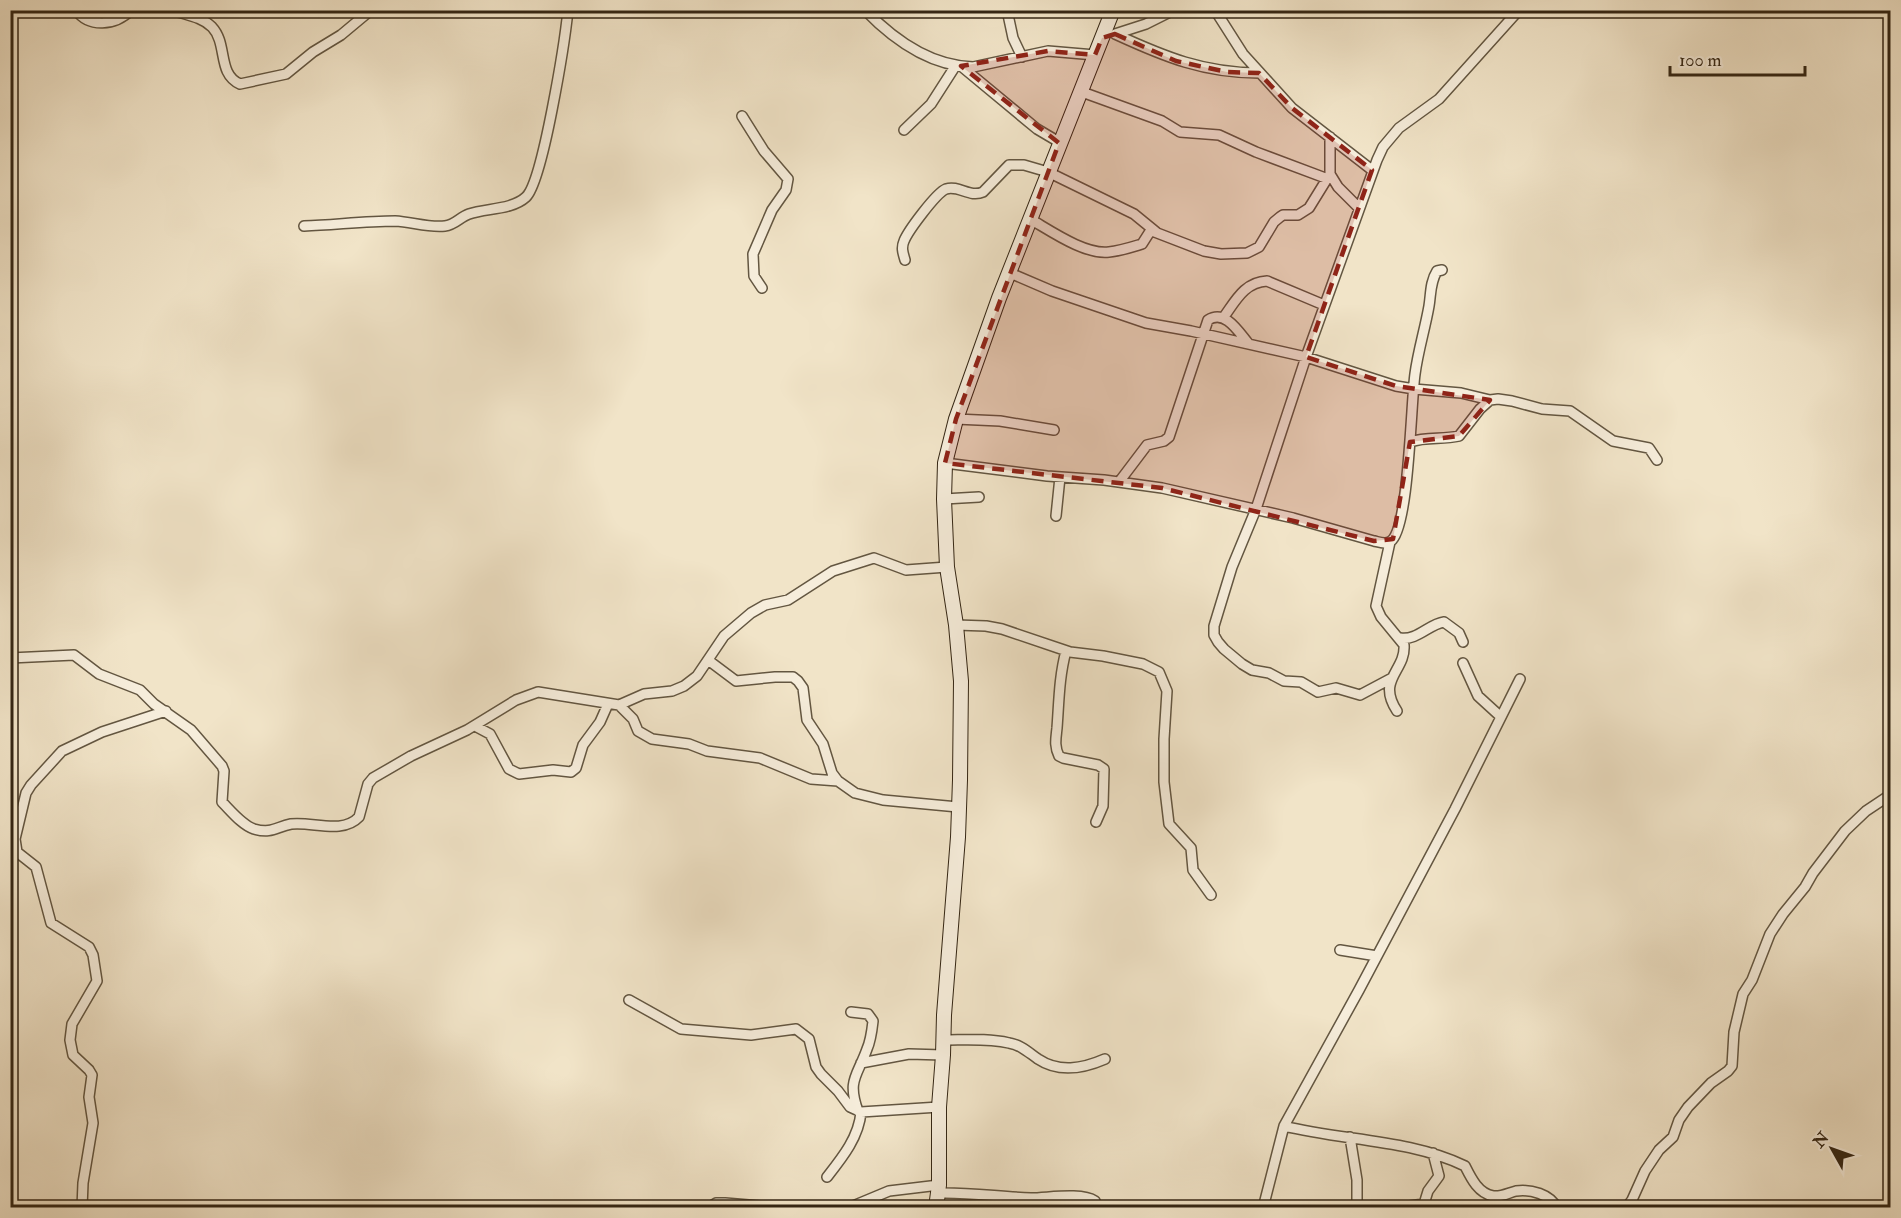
<svg xmlns="http://www.w3.org/2000/svg" width="1901" height="1218" font-family="'IM FELL Double Pica',serif">
<style>
.lines{fill:none;stroke-linecap:round;stroke-linejoin:round}
.street-casing{stroke:#635641;stroke-width:12}
.secondary-casing{stroke:#342614;stroke-width:16}
.street{stroke:#f6eddb;stroke-width:9}
.secondary{stroke:#f6eddb;stroke-width:14}
.marked{fill:#8f2418;fill-opacity:0.2;stroke:#8f2418;stroke-width:4.5;stroke-dasharray:12 8;stroke-linejoin:round}
</style>
<rect width="100%" height="100%" fill="#f1e4c8"/>
<filter id="stains"><feTurbulence type="fractalNoise" baseFrequency=".00333" numOctaves="4"/><feColorMatrix values="0 0 0 0 .2 0 0 0 0 .09 0 0 0 0 .02 0 0 0 .5 -.17"/></filter>
<radialGradient id="worn" r=".72"><stop offset=".6" stop-color="#630" stop-opacity="0"/><stop offset="1" stop-color="#630" stop-opacity=".3"/></radialGradient>
<g class="lines">
<!-- street casing -->
<g class="street-casing">
<path id="street" d="M76,10C89,28 115,26 131,10
M172,10C186,15 202,17 212,27C228,44 217,74 240,84L286,74L313,52L341,35L371,10
M865,10C894,40 930,66 973,67L1048,51L1095,55
M1007,10L1013,38L1022,57
M1215,10L1243,54L1292,108L1372,170
M1115,34C1165,57 1204,73 1259,73
M1115,34L1146,24L1174,10
M961,66L1037,129L1059,142
M1082,92L1162,121L1180,132L1219,135L1256,152L1328,179
M742,116L764,151L788,179L786,190L772,210L753,254L754,276L762,288
M904,130L931,104L956,65
M1330,137V174L1338,187L1359,208
M1030,219C1051,231 1085,255 1109,252C1120,251 1132,247 1142,244L1149,233L1152,231L1204,251L1221,254L1247,253L1259,247L1274,222L1280,217L1283,215H1298L1309,208L1330,174
M304,226C334,225 365,221 395,221C412,222 429,228 445,226C455,225 460,217 469,214C486,208 512,210 526,197C543,181 565,40 568,10
M905,260C903,253 901,248 904,241C908,231 936,193 946,189C959,185 970,198 983,192L1009,165H1024L1048,172L1134,214L1156,232
M1010,273L1052,291L1146,323L1191,331L1306,357L1396,386L1414,389L1461,393L1490,400
M1223,318C1235,302 1244,282 1267,281L1324,305
M956,419L1000,421L1054,430
M1410,442C1427,436 1442,440 1459,436L1480,409L1490,400L1498,399L1512,401L1542,409L1570,411L1613,441L1649,448L1657,460
M945,463L1047,476L1104,480L1162,488L1293,518L1374,541C1379,542 1386,545 1391,541C1409,528 1411,401 1415,374C1418,351 1425,329 1429,306C1431,294 1430,282 1437,271L1442,270
M1119,482L1147,445L1164,441L1169,437L1208,320C1225,309 1238,331 1248,343
M944,499L979,497
M1056,516L1060,477
M1390,542L1376,606L1381,617L1404,645C1406,671 1376,679 1397,711
M956,625L986,626L1002,629L1070,652L1103,656L1143,664L1159,672L1167,691L1164,739V782L1169,824L1191,848L1193,870L1211,895
M1400,638C1417,641 1429,624 1444,622L1459,633L1463,642
M1066,651C1059,677 1059,702 1057,728C1056,738 1054,746 1059,756L1063,758L1098,765L1104,769L1103,806L1096,822
M10,658L74,655L99,674L140,690L154,704L191,730L222,766L224,771L222,802C231,811 242,825 254,829C272,834 276,827 291,824C312,821 342,835 359,817L368,784L373,778L411,756L467,730L516,700L538,692L619,705L644,694L672,691L684,686L697,676L724,636L751,613L765,605L788,600L833,571L874,558L906,570L947,567
M708,660L736,681L775,677H793L798,681L803,688L807,720L823,744L832,773L838,781L855,793L883,800L958,807
M1463,663L1478,696L1501,717
M1392,678L1360,695L1336,688L1318,692L1301,682L1284,681L1269,673L1252,670L1242,664L1224,649L1218,642L1214,635V626L1232,567L1256,509L1306,357L1377,160L1383,147L1399,128L1439,99L1519,10
M619,705L633,719L638,731L652,739L689,744L707,751L760,758L811,779L838,781
M475,726L490,734L509,769L519,774L553,770L571,772L576,768L583,745L600,722L608,704
M1340,950L1377,956
M629,1000L681,1029L751,1035L796,1029L809,1039L816,1067L821,1074L838,1091L850,1107L861,1112L939,1107
M851,1012L868,1014L873,1021C872,1030 871,1040 867,1049C857,1077 847,1080 858,1111
M943,1040C965,1040 988,1038 1009,1043C1021,1045 1028,1052 1038,1059C1059,1073 1082,1069 1105,1059
M861,1063L909,1054L943,1055
M1284,1126C1344,1141 1409,1139 1465,1166C1471,1178 1478,1193 1493,1196C1502,1197 1508,1193 1516,1191C1531,1189 1550,1194 1557,1208
M1350,1137L1357,1180V1208
M827,1177C842,1158 859,1137 861,1112
M938,1193C969,1192 1000,1197 1031,1198C1048,1198 1081,1192 1095,1201L1097,1208
M82,1208L83,1183L93,1123L89,1097L92,1075L89,1070L73,1055L70,1040L72,1024L97,981L93,955L89,947L51,923L36,867L17,852L15,839L26,793L31,785L62,751L102,732L166,711
M708,1208L716,1203H725L772,1207L853,1206L889,1191L939,1185
M1263,1208L1284,1126L1359,990L1455,809L1520,679
M1395,1208L1424,1204L1428,1191L1439,1176L1433,1153
M1626,1208L1632,1200L1645,1171L1659,1150L1673,1137L1679,1120L1688,1107L1711,1083L1728,1071L1732,1066L1734,1032L1743,994L1752,980L1770,934L1783,914L1805,887L1813,873L1845,831L1866,811L1890,795"/>
</g>
<!-- secondary casing -->
<g class="secondary-casing">
<path id="secondary" d="M936,1208L939,1185V1107L943,1055L944,1015L958,837L960,780L961,681L956,625L947,567L944,499L945,463L956,419L999,298L1113,10"/>
</g>
<!-- street -->
<use href="#street" class="street"/>
<!-- secondary -->
<use href="#secondary" class="secondary"/>
</g>
<!-- marked area -->
<path class="marked" d="M1115,34L1176,61L1227,72L1259,73L1292,108L1372,170L1306,357L1396,386L1490,400L1459,436L1410,442L1393,539L1374,541L1162,488L945,463L956,419L1059,143L961,66L1048,51L1095,55L1102,38Z"/>
<!-- margin -->
<rect width="1901" height="1218" fill="none" stroke="#f1e4c8" stroke-width="36"/>
<rect x="12" y="12" width="1877" height="1194" fill="none" stroke="#342614" stroke-width="3"/>
<rect x="18" y="18" width="1865" height="1182" fill="none" stroke="#342614" stroke-width="1.5"/>
<!-- north arrow -->
<g transform="translate(1832 1149) rotate(310)" stroke="#f6eddb" stroke-width="4.5" paint-order="stroke">
<path d="M0-4.5L10 22L0 15L-10 22Z" fill="#342614"/>
<text y="-9" font-size="16" font-weight="bold" text-anchor="middle" fill="#342614">N</text>
</g>
<!-- scale -->
<path d="M1670 66v9h135v-9" fill="none" stroke="#342614" stroke-width="3"/>
<text x="1679" y="66" font-size="18" fill="#342614" stroke="#f6eddb" stroke-width="4.5" paint-order="stroke">100 m</text>
<rect width="100%" height="100%" filter="url(#stains)"/>
<rect width="100%" height="100%" fill="url(#worn)"/>
</svg>
